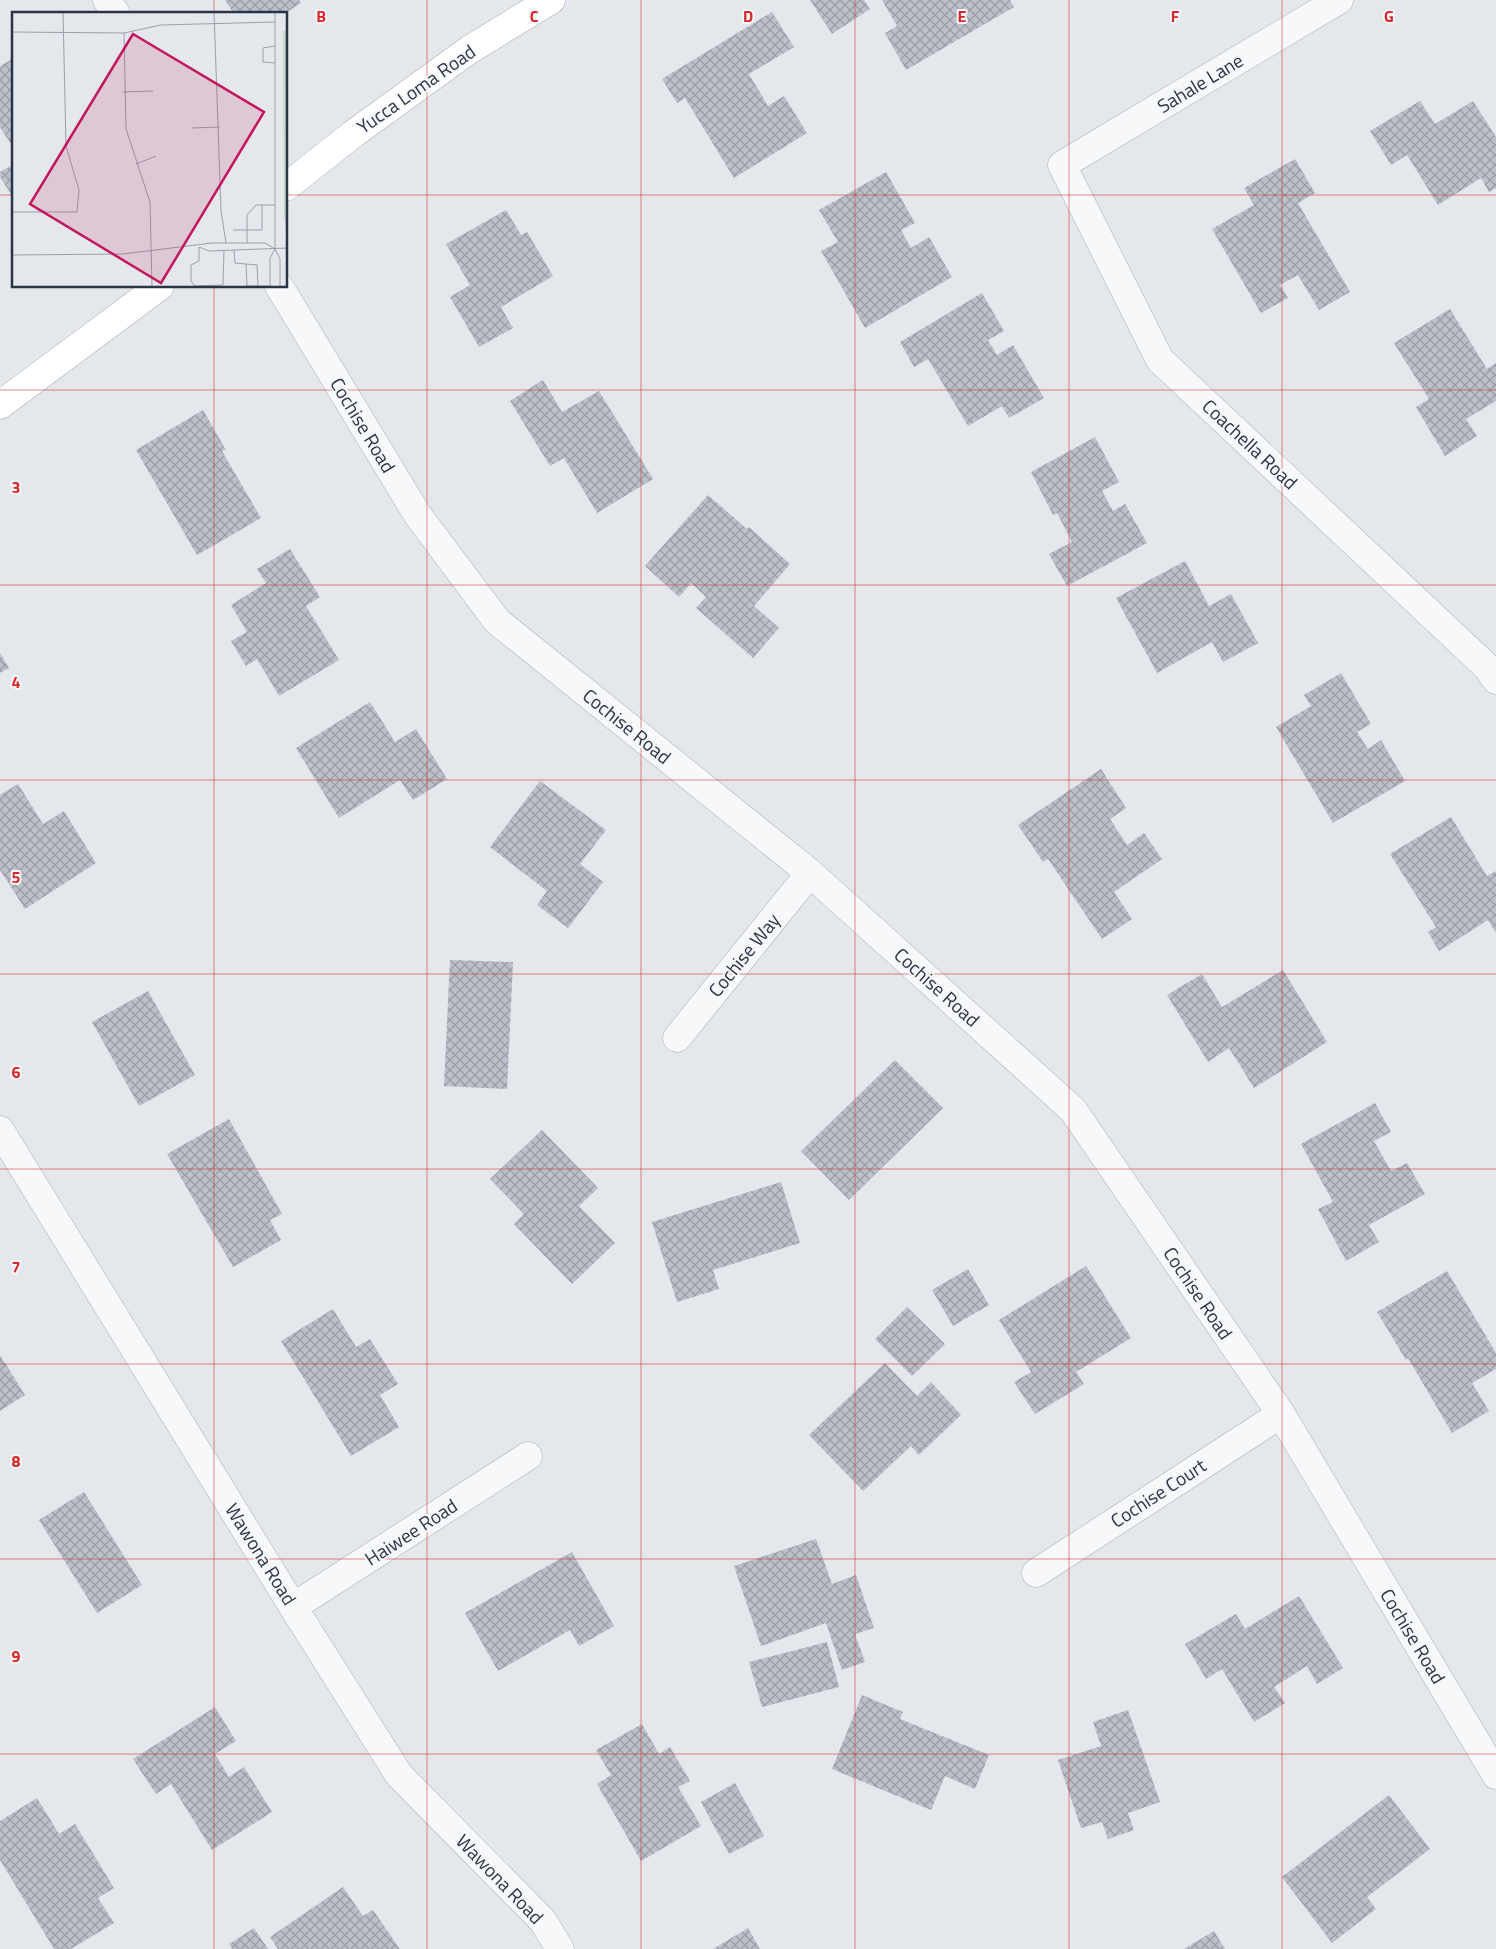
<svg xmlns="http://www.w3.org/2000/svg" width="1496" height="1949" font-family="'Titillium Web',sans-serif">
<style>
.building{fill:url(#building-cross-hatch)}
.lines{fill:none;stroke-linecap:round;stroke-linejoin:round}
.minor-casing{stroke:#a9aeb7;stroke-width:29}
.secondary-casing{stroke:#a9aeb7;stroke-width:29}
.minor{stroke:#f7f8fa;stroke-width:28}
.secondary{stroke:#fff;stroke-width:28}
.grid{fill:none;stroke:#d62828;stroke-width:1;stroke-opacity:0.55}
.labels{text-anchor:middle;stroke-width:4;stroke-linejoin:round;paint-order:stroke}
.street-label{font-size:19px;fill:#2b3445;stroke:#f4f6f9}
.inset-road{fill:none;stroke:#9a9fa9;stroke-width:1}
.view{fill:#c2185b;fill-opacity:0.15;stroke:#c2185b;stroke-width:2.5}
.inset-edge{fill:none;stroke:#2b3445;stroke-width:2.5}
.grid-label{font-size:16px;text-anchor:middle;font-weight:bold;fill:#d62828;stroke:#f4f6f9;stroke-width:4;stroke-linejoin:round;paint-order:stroke}
</style>
<defs>
<pattern id="building-cross-hatch" width="8" height="8" patternUnits="userSpaceOnUse" patternTransform="scale(1.25)"><rect width="8" height="8" fill="#bbc0ca"/><path d="M0 0l8 8M0 8l8-8" fill="none" stroke="#989da6"/></pattern>
</defs>
<rect width="100%" height="100%" fill="#e4e7ec"/>
<!-- building -->
<path class="building" d="M225,0H299L301,3L284,14H234Z
M810,0H864L870,9L832,34Z
M882,0H1010L1014,7L906,70L885,33L897,26Z
M772,12L794,47L749,74L768,106L784,96L807,133L734,178L685,98L677,103L662,79Z
M14,58V149L0,127V66Z
M1420,101L1435,124L1473,101L1496,137V188L1489,192L1481,178L1438,205L1407,155L1391,165L1370,131Z
M1295,159L1315,193L1298,203L1350,292L1319,310L1298,275L1280,285L1288,298L1261,313L1212,229L1254,205L1244,188Z
M14,164V199L0,177V172Z
M886,172L915,223L901,230L911,248L929,237L952,277L865,328L821,251L838,242L819,210Z
M506,210L521,235L527,232L553,276L501,307L513,328L479,347L450,297L470,285L446,244Z
M982,293L1004,331L988,340L997,355L1013,345L1044,398L1009,418L1002,406L968,426L928,359L914,367L900,342Z
M1450,309L1487,369L1496,363V401L1466,419L1477,436L1445,456L1416,407L1429,399L1394,343Z
M543,380L562,412L599,391L653,479L597,513L564,458L550,466L510,401Z
M203,410L226,450L222,451L261,518L197,555L136,450Z
M1095,437L1119,482L1102,491L1113,511L1125,504L1147,543L1067,586L1049,554L1072,542L1057,513L1053,515L1031,472Z
M708,495L747,529L749,527L790,564L754,606L779,628L753,658L696,608L706,597L691,583L679,597L645,566Z
M290,549L320,597L306,606L339,660L279,696L257,659L246,666L231,641L247,632L231,605L266,583L257,569Z
M1185,561L1209,606L1231,594L1258,643L1223,662L1212,642L1157,673L1116,598Z
M0,653L9,668L0,673Z
M1341,673L1371,724L1357,732L1368,749L1381,740L1405,781L1333,823L1276,727L1311,706L1304,695Z
M370,702L395,742L416,729L447,779L413,800L400,780L339,818L296,748Z
M1101,769L1126,808L1110,819L1127,845L1144,833L1162,859L1114,892L1132,919L1102,939L1048,859L1043,862L1018,825Z
M540,781L606,830L580,864L603,882L568,928L537,905L547,891L490,847Z
M18,784L43,824L64,811L96,863L25,909L0,870V795Z
M1451,817L1487,876L1496,871V933L1488,920L1439,951L1428,932L1436,927L1390,854Z
M450,960L513,962L507,1089L444,1086Z
M1283,970L1327,1042L1254,1088L1229,1048L1208,1062L1167,995L1202,974L1222,1007Z
M148,991L195,1075L139,1106L92,1022Z
M895,1060L943,1108L849,1200L801,1151Z
M1375,1103L1391,1132L1374,1141L1391,1171L1407,1163L1425,1194L1369,1225L1379,1242L1346,1261L1318,1209L1333,1202L1301,1144Z
M229,1119L282,1214L270,1220L281,1240L233,1267L167,1154Z
M542,1130L598,1188L579,1206L615,1243L572,1284L514,1224L524,1214L490,1179Z
M781,1182L800,1243L713,1270L719,1289L677,1302L652,1222Z
M1086,1266L1131,1338L1076,1372L1084,1384L1035,1414L1014,1382L1031,1372L999,1320Z
M968,1269L989,1305L953,1326L932,1290Z
M1447,1271L1496,1353V1369L1472,1383L1489,1411L1452,1433L1408,1358L1406,1360L1377,1312Z
M907,1307L945,1344L912,1376L875,1339Z
M333,1309L356,1347L370,1339L398,1384L380,1395L399,1427L351,1456L281,1341Z
M0,1355L25,1395L0,1411Z
M885,1363L917,1396L931,1382L961,1415L919,1455L911,1446L863,1491L809,1435Z
M84,1492L142,1585L97,1613L39,1520Z
M816,1539L832,1584L856,1575L874,1628L855,1634L865,1662L842,1670L826,1623L761,1646L734,1566Z
M572,1552L614,1626L579,1646L570,1630L498,1671L465,1613Z
M1299,1596L1343,1668L1317,1684L1307,1666L1274,1687L1285,1703L1254,1722L1222,1669L1206,1679L1185,1644L1236,1614L1245,1629Z
M827,1642L839,1687L762,1707L749,1662Z
M862,1695L903,1712L900,1719L989,1755L975,1789L945,1776L931,1810L832,1769Z
M215,1707L236,1741L215,1754L229,1777L244,1767L272,1812L212,1850L171,1784L156,1794L133,1759Z
M1128,1710L1160,1802L1128,1813L1134,1830L1108,1839L1102,1822L1081,1828L1058,1760L1101,1746L1093,1722Z
M642,1724L659,1754L670,1747L690,1781L678,1787L701,1826L641,1861L597,1784L611,1775L596,1750Z
M735,1783L764,1836L729,1854L701,1802Z
M1389,1795L1430,1849L1367,1897L1376,1909L1332,1943L1282,1877Z
M37,1798L59,1834L75,1824L114,1888L98,1898L114,1923L71,1949H54L0,1860V1821Z
M343,1887L363,1916L373,1910L400,1949H278L270,1937Z
M254,1928L268,1949H232L229,1944Z
M748,1928L760,1949H713Z
M1214,1931L1225,1949H1184Z"/>
<g class="lines">
<!-- minor casing -->
<g class="minor-casing">
<path id="minor" d="M107,0L116,14
M1339,0L1062,165L1160,360L1487,667L1496,680
M279,286L417,514L497,621L810,873L1073,1110L1281,1414L1496,1775
M677,1038L810,873
M0,1130L293,1607L399,1775L543,1921L560,1949
M1036,1573L1281,1414
M293,1607L528,1456"/>
</g>
<!-- secondary casing -->
<g class="secondary-casing">
<path id="secondary" d="M286,187L353,134L469,50L551,0
M0,405L160,286"/>
</g>
<!-- minor -->
<use href="#minor" class="minor"/>
<!-- secondary -->
<use href="#secondary" class="secondary"/>
</g>
<!-- grid -->
<path class="grid" d="M214,0V14M427,0V1949M641,0V1949M855,0V1949M1069,0V1949M1282,0V1949M0,195H14M286,195H1496M214,286V1949M0,390H1496M0,585H1496M0,780H1496M0,974H1496M0,1169H1496M0,1364H1496M0,1559H1496M0,1754H1496"/>
<g class="labels">
<!-- street labels -->
<g class="street-label">
<text transform="translate(1200 83) rotate(-31)" y="7">Sahale Lane</text>
<text transform="translate(416 89) rotate(-35)" y="7">Yucca Loma Road</text>
<text transform="translate(363 425) rotate(59)" y="7">Cochise Road</text>
<text transform="translate(1250 444) rotate(43)" y="7">Coachella Road</text>
<text transform="translate(627 726) rotate(39)" y="7">Cochise Road</text>
<text transform="translate(744 955) rotate(-51)" y="7">Cochise Way</text>
<text transform="translate(937 987) rotate(42)" y="7">Cochise Road</text>
<text transform="translate(1198 1293) rotate(56)" y="7">Cochise Road</text>
<text transform="translate(1158 1493) rotate(-33)" y="7">Cochise Court</text>
<text transform="translate(411 1532) rotate(-33)" y="7">Haiwee Road</text>
<text transform="translate(261 1554) rotate(58)" y="7">Wawona Road</text>
<text transform="translate(1413 1636) rotate(59)" y="7">Cochise Road</text>
<text transform="translate(500 1879) rotate(46)" y="7">Wawona Road</text>
</g>
</g>
<!-- overview -->
<g transform="translate(12 12)">
<rect width="275" height="275" fill="#e4e7ec"/>
<path d="M271,19H275V222L272,203Z" fill="#c9d6c5"/>
<path class="inset-road" d="M202,0L209,199L214,231M263,0V237L268,247V275M0,20L112,21L149,13L263,10M112,21L114,117L138,190L140,275M263,34L251,36V50L263,51M111,80L141,79M180,116L208,115M124,152L144,144M0,200H65L67,178L54,134L51,0M221,218H250V193M235,231V203L244,193H263M187,235V249L179,253V269L183,274L211,273L212,239M187,235L197,239L275,236M222,238L223,251L245,253L246,274H258M0,243L111,242L200,231H253L263,237M234,252L235,274H246M258,275V246L263,237"/>
<path class="view" d="M121,22L252,100L149,271L18,192Z"/>
<rect width="275" height="275" class="inset-edge"/>
</g>
<g class="grid-label">
<text x="321" y="22">B</text>
<text x="534" y="22">C</text>
<text x="748" y="22">D</text>
<text x="962" y="22">E</text>
<text x="1175" y="22">F</text>
<text x="1389" y="22">G</text>
<text x="16" y="493">3</text>
<text x="16" y="688">4</text>
<text x="16" y="883">5</text>
<text x="16" y="1078">6</text>
<text x="16" y="1273">7</text>
<text x="16" y="1467">8</text>
<text x="16" y="1662">9</text>
</g>
</svg>
